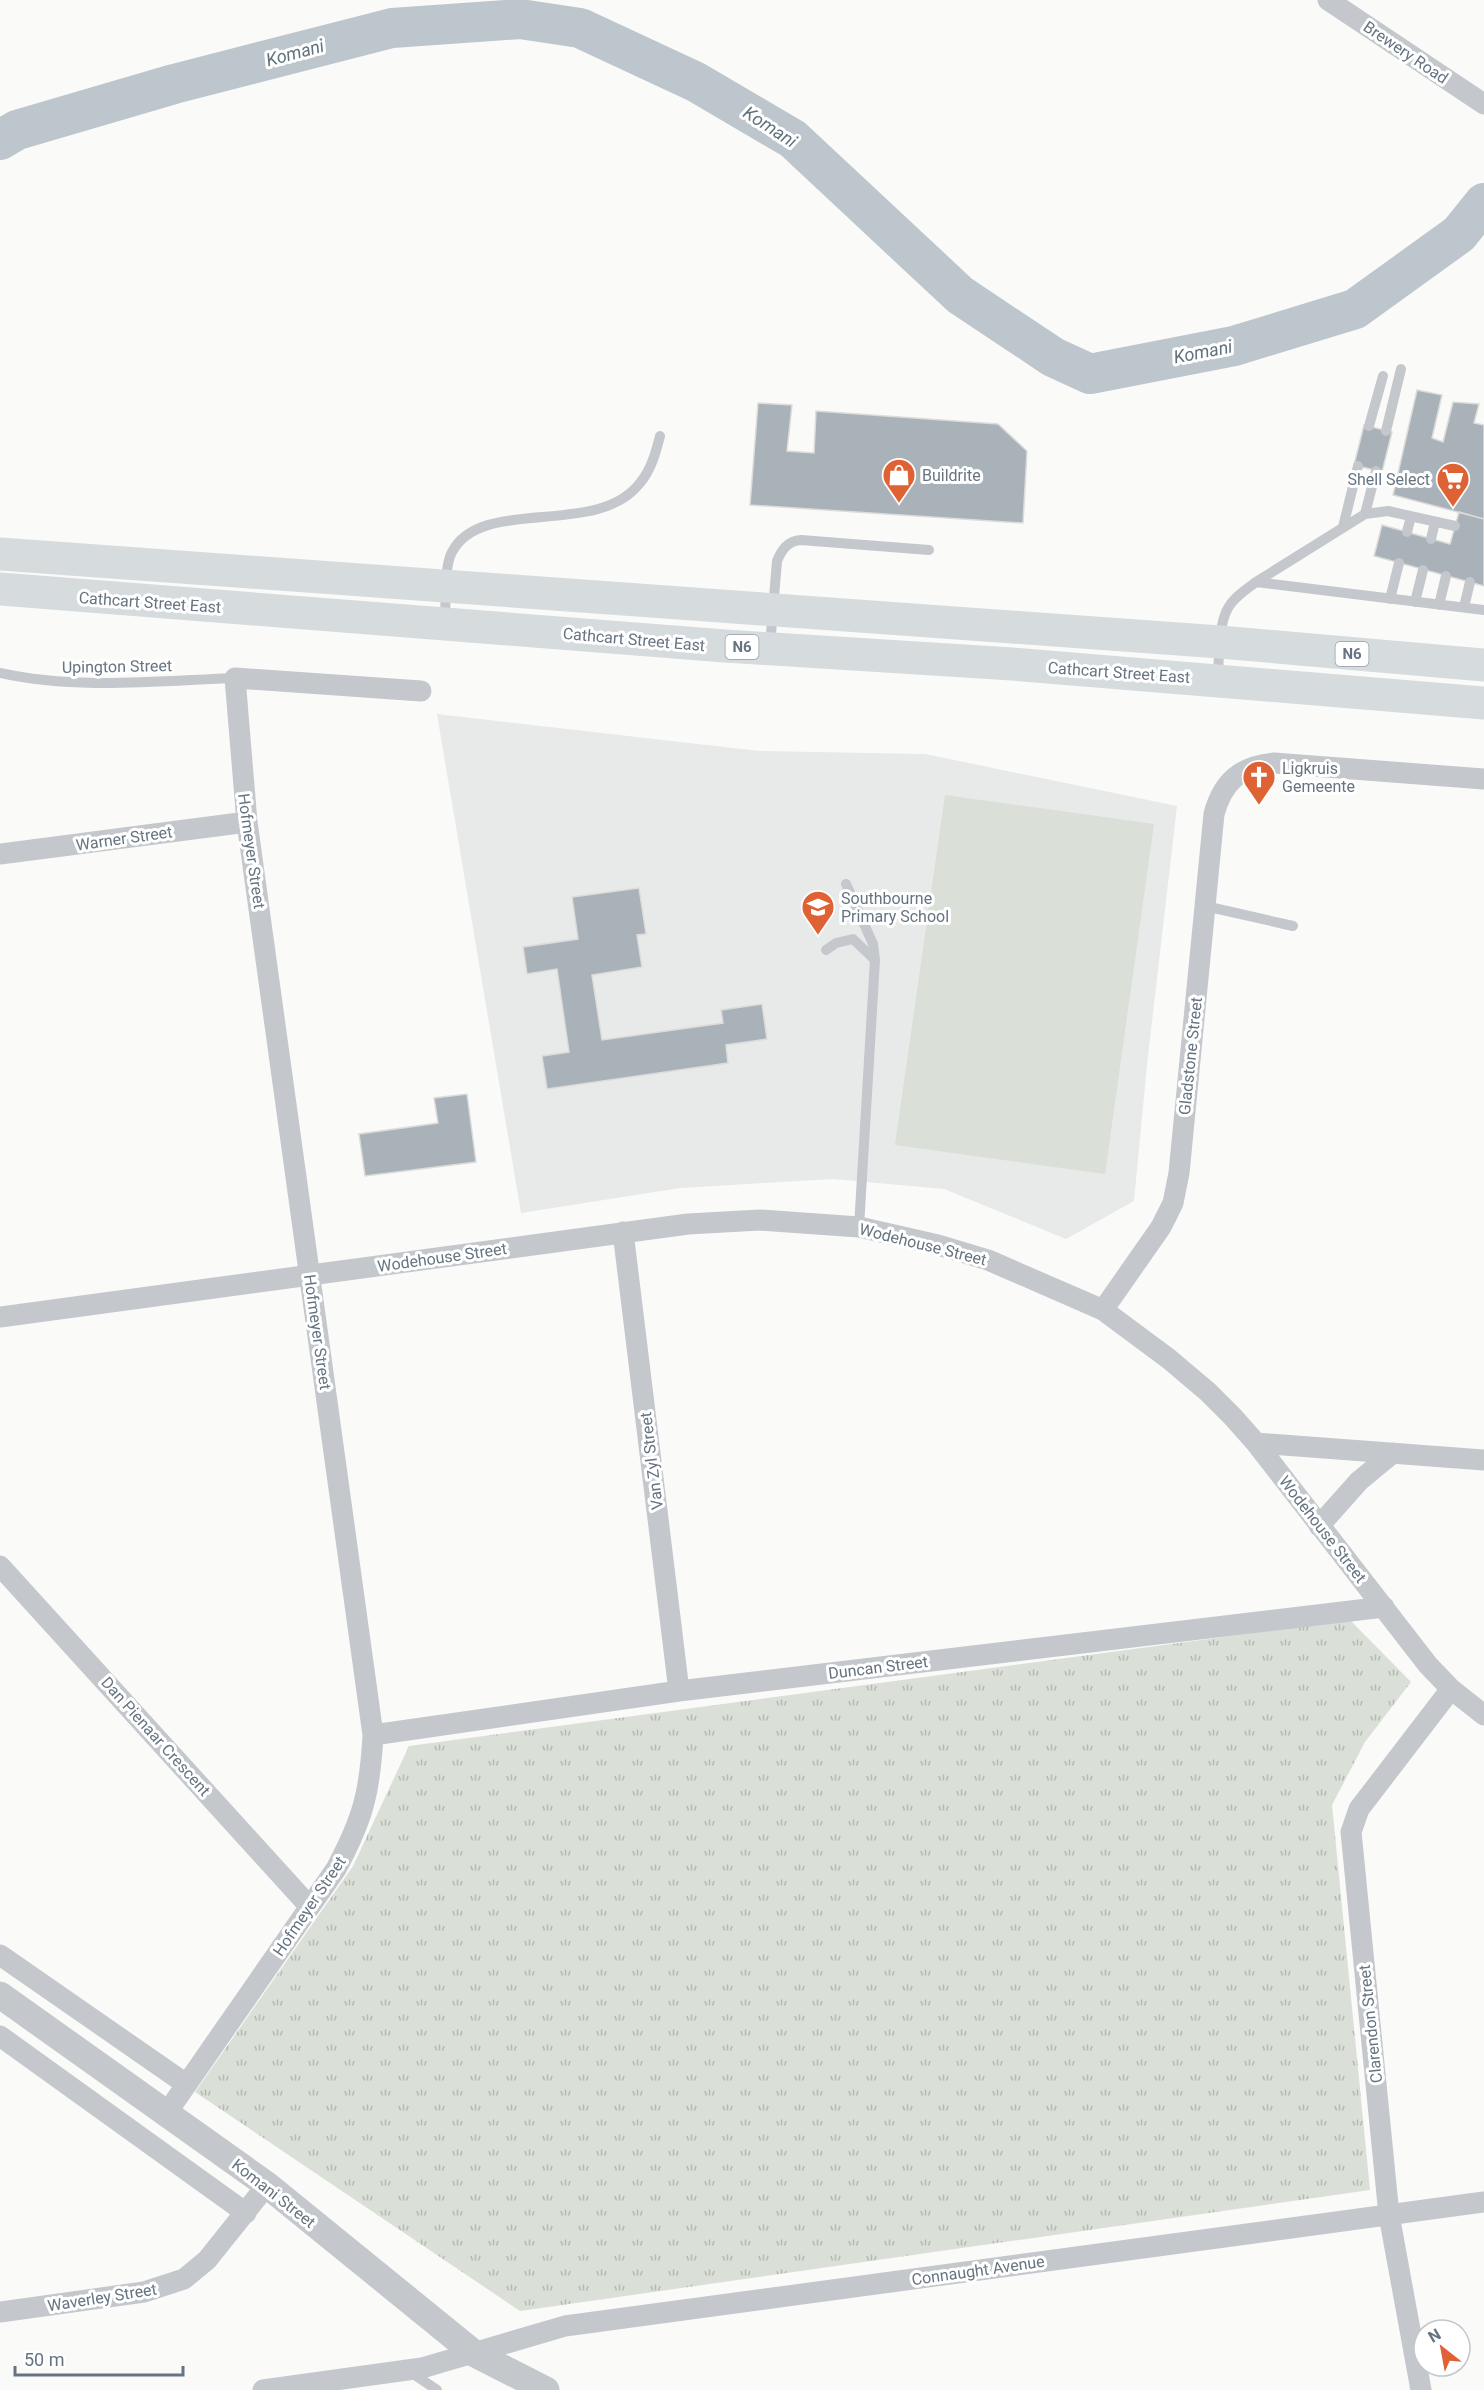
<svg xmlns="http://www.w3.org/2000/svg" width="1484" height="2390" font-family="Roboto,sans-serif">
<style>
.built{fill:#e8e9e9}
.grass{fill:url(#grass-tufts)}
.garden{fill:#dadfd7}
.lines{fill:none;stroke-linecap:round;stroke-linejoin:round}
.river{stroke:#bdc6cc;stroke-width:40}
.building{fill:#aab2b9;stroke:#dcdcda;stroke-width:1.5}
.service{stroke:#c4c7cb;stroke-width:10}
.minor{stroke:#c4c7cb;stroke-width:21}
.tertiary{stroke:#c4c7cb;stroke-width:27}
.trunk{stroke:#d6dbde;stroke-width:33}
.labels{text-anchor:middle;stroke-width:6;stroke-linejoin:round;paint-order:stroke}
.shield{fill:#fff;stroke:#949ea8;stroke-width:1.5}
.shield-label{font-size:15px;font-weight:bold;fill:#667482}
.street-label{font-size:16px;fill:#667482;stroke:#fff}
.poi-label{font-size:16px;fill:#667482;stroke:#fff;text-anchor:start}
.water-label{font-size:18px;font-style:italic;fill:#60737c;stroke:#fff}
</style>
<defs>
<pattern id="grass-tufts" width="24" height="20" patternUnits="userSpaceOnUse" patternTransform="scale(1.5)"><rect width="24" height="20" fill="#dadfd7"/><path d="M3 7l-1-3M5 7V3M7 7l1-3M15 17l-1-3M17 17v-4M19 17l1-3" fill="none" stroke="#b5b9b4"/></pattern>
</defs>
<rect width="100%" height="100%" fill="#fafaf8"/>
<!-- built -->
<path class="built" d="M437,714L759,751L925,754L1177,806L1147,1065L1134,1201L1066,1239L944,1189L833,1179L680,1188L521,1213Z"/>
<!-- grass -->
<path class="grass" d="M1350,1620L1411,1682L1365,1742L1332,1805L1370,2190L520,2311L195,2092L353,1866L409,1746Z"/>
<!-- garden -->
<path class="garden" d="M945,795L1154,824L1105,1174L895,1145Z"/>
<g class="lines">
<!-- river -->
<path class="river" d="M0,140L17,130L174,84L392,28L520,19L580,28L696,82L793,139L960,295L1053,357L1090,374L1234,346L1355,309L1459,234L1484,203"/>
</g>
<!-- building -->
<path class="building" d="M1417,390L1442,395L1432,438L1443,442L1453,402L1479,404L1474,423L1484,425V519L1393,495Z
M758,403L792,405L787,451L814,453L816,411L998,424L1027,451L1023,523L750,505Z
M1364,425L1392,432L1382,472L1354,465Z
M1459,512L1484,519V586L1374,556L1382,525L1450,544Z
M639,888L646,934L637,935L642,967L592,975L602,1040L723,1023L721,1010L762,1004L767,1039L726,1045L728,1063L547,1089L542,1056L569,1052L557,969L527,974L523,947L578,939L572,897Z
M467,1094L476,1162L365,1176L359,1134L438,1123L434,1098Z"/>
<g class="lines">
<!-- service -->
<path class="service" d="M1369,426L1383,376
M1386,431L1401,369
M1365,514L1376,471
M1343,527L1358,466
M1407,532L1411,516
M1431,539L1435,522
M1256,582L1484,610
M1390,599L1399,563
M1415,602L1423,570
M1439,605L1446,576
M1464,607L1470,582
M445,620C446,603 444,566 452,552C482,495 597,539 640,483C651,470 656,452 660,436
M770,646L777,561C782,549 788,541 801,540L929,550
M0,673C76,690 157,681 235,678
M1218,679C1219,659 1218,625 1228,608C1234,597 1246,590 1256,582L1365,514L1388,511L1455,526
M846,884L873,944L875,960L859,1227
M1205,906L1293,926
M826,950L836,943L853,939L875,960
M409,2371L437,2390"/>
<!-- minor -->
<path class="minor" d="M1328,0L1484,104
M0,854L247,822
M623,1232L679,1691
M1103,1310L1161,1227L1173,1203L1179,1173L1214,814C1223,781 1241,766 1274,763L1484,779
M0,1317L688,1224L760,1220L859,1227L938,1245L988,1260L1103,1310L1169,1359L1208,1392L1233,1417L1256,1443L1428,1665L1451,1689L1484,1715
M1256,1443L1484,1460
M1319,1526L1359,1481L1393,1453
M0,1566L310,1907
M373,1735L679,1691L1384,1607
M0,1955L186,2084
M0,2036L246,2213
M166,2114L336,1869C363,1819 370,1792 373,1735L247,822L235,678L421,691
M0,2312L144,2292L184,2279L207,2260L267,2185
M263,2390L422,2368L565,2326L1484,2202
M1421,2390L1389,2215L1351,1832L1359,1809L1451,1689"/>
<!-- tertiary -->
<path class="tertiary" d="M0,1995L267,2185L475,2354L546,2390"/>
<!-- trunk -->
<path class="trunk" d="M0,554L1220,642L1484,665
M0,589L725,646L1012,664L1484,703"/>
</g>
<!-- icons -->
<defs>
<g id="shop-pin" transform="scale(1.725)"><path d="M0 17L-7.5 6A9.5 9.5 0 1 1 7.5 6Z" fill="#de6233" stroke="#fff"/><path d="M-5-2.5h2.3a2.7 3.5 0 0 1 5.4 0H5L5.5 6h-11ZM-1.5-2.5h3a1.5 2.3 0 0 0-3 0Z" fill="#fff"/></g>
<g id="supermarket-pin" transform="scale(1.725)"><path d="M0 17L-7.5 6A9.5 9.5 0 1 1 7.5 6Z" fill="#de6233" stroke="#fff"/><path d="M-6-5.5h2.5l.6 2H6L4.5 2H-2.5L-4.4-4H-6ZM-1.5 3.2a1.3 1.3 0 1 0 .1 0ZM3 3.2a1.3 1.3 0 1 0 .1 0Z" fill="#fff"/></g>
<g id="church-pin" transform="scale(1.725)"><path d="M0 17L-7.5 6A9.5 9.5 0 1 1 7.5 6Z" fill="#de6233" stroke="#fff"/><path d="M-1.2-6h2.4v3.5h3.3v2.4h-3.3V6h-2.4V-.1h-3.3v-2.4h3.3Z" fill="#fff"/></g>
<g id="school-pin" transform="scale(1.725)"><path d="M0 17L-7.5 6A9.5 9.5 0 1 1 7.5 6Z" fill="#de6233" stroke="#fff"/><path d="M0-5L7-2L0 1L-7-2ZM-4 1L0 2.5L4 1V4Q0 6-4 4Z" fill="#fff"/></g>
</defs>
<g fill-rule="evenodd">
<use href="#shop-pin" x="899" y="475"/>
<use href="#supermarket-pin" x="1453" y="479"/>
<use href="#church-pin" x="1259" y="777"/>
<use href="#school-pin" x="818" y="907"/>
</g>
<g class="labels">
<!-- shield labels -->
<g class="shield">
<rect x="725.5" y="635" width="33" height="24" rx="4.5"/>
<rect x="1335.5" y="642" width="33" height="24" rx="4.5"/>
</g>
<g class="shield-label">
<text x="742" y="652">N6</text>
<text x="1352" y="659">N6</text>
</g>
<!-- street labels -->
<g class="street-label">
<text transform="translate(1406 52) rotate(34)" y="6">Brewery Road</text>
<text transform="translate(150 602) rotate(4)" y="6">Cathcart Street East</text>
<text transform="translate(634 639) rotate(5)" y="6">Cathcart Street East</text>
<text transform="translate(117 666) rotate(-1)" y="6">Upington Street</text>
<text transform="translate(1119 672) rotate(4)" y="6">Cathcart Street East</text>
<text transform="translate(124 838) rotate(-8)" y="6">Warner Street</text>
<text transform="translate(252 851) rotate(82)" y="6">Hofmeyer Street</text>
<text transform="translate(1190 1056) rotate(-84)" y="6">Gladstone Street</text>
<text transform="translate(923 1244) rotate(14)" y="6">Wodehouse Street</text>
<text transform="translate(442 1257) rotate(-8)" y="6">Wodehouse Street</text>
<text transform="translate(318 1332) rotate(82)" y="6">Hofmeyer Street</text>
<text transform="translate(651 1461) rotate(-97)" y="6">Van Zyl Street</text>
<text transform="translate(1323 1529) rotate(52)" y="6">Wodehouse Street</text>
<text transform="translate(878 1667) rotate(-7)" y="6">Duncan Street</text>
<text transform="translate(156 1736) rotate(48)" y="6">Dan Pienaar Crescent</text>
<text transform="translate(309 1906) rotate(-56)" y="6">Hofmeyer Street</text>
<text transform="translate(1370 2024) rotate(-96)" y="6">Clarendon Street</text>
<text transform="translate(274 2193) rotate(38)" y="6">Komani Street</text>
<text transform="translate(978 2270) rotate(-8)" y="6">Connaught Avenue</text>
<text transform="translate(102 2297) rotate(-9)" y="6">Waverley Street</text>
</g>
<!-- poi labels -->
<g class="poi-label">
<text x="922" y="481">Buildrite</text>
<text x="1430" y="485" text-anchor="end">Shell Select</text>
<text x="1282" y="774">Ligkruis<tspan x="1282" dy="18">Gemeente</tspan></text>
<text x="841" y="904">Southbourne<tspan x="841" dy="18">Primary School</tspan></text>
</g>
<!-- water labels -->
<g class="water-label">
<text transform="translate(295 53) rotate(-15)" y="6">Komani</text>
<text transform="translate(770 127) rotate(33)" y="6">Komani</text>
<text transform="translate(1203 352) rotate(-11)" y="6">Komani</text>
</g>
</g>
<!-- north arrow -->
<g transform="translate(1442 2348) rotate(329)"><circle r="28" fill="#ffffff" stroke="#c2c7cd" stroke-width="1.5"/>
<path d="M0-4.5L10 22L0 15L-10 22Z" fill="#de6233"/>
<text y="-9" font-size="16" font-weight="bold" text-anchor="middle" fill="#667482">N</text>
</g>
<!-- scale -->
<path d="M15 2366v9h168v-9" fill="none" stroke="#667482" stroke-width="3"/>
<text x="24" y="2366" font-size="18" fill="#667482" stroke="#ffffff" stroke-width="4.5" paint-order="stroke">50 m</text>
</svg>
